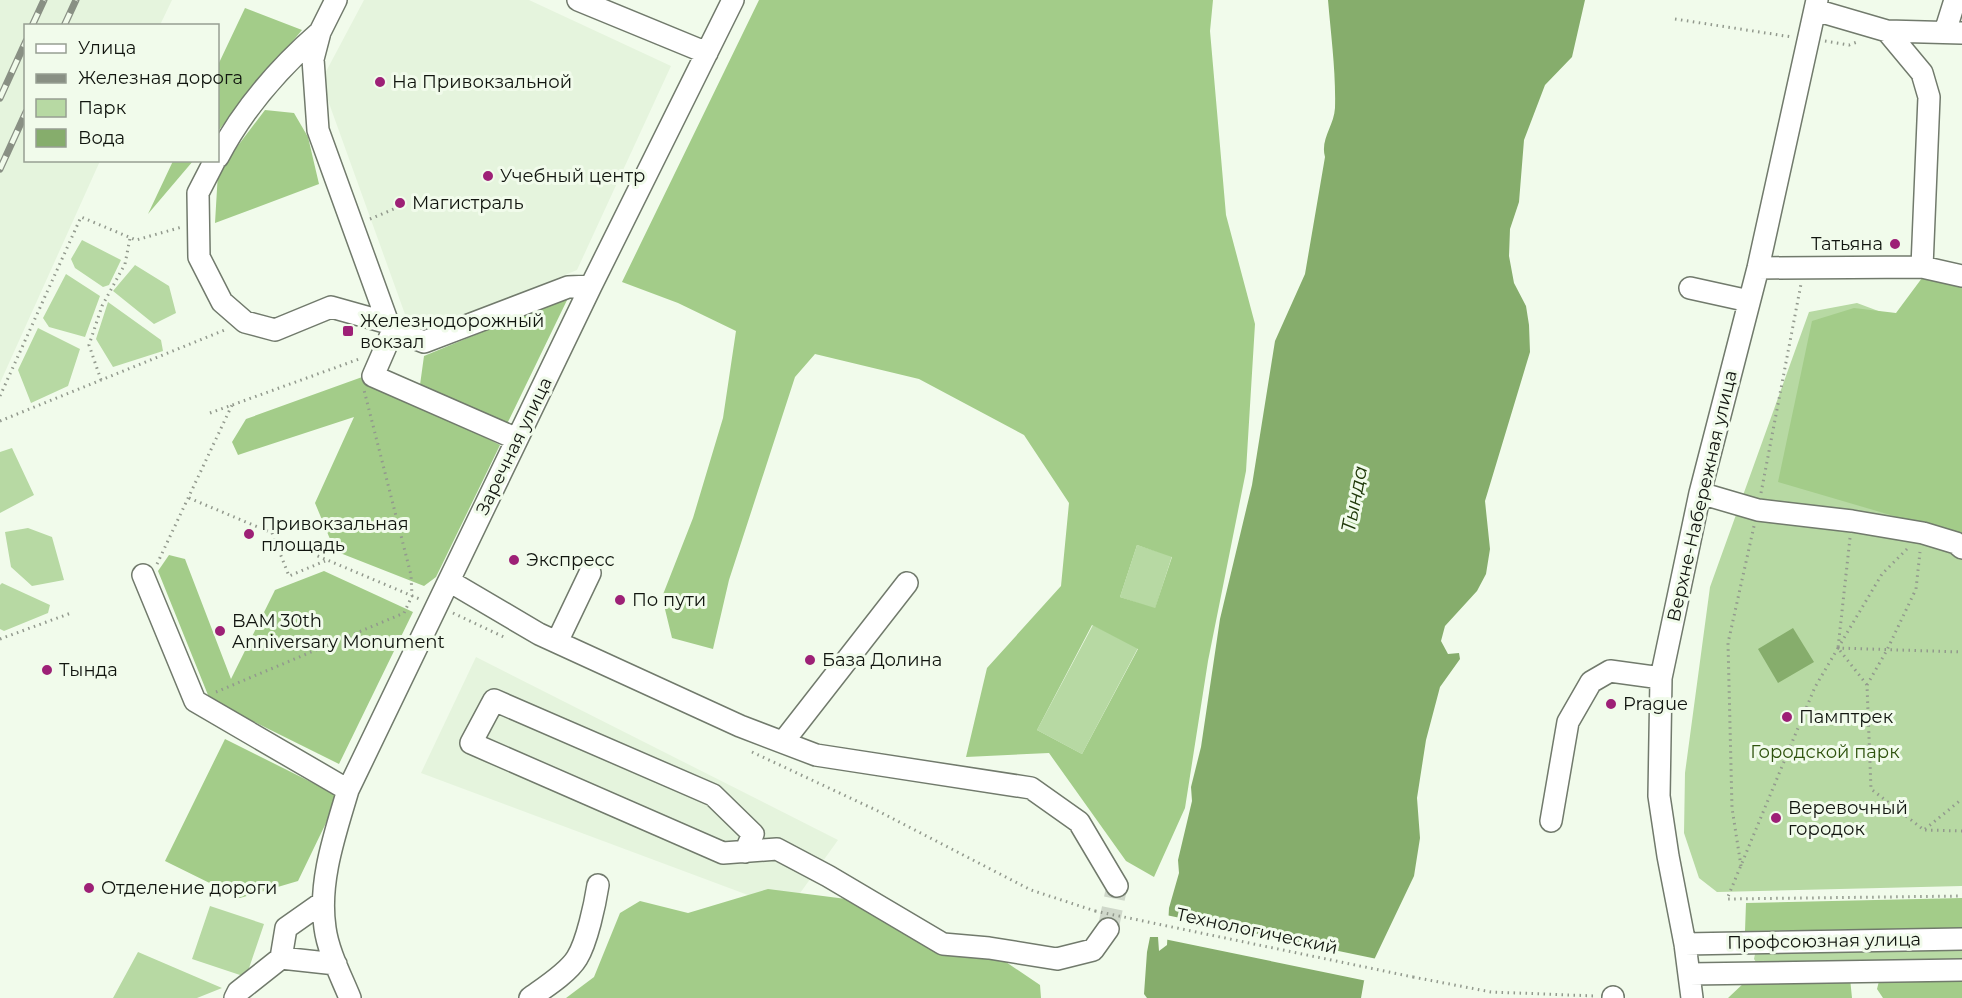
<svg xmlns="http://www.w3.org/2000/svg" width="1962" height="998" font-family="Montserrat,sans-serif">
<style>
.built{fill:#e5f4dd}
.green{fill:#b7d9a3}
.forest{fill:#a3cc89;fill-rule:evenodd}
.water{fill:#86ad6c}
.pier{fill:#f1fbeb}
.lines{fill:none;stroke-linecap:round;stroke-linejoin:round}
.minor-tunnel{stroke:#cfd8ca;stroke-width:21;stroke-dasharray:21 10;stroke-linecap:butt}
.minor-casing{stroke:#717a6c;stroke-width:24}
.path{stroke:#92998d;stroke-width:3;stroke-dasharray:1.5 4.5;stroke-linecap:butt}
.minor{stroke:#fff;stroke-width:21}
.rail-casing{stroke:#899084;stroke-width:7}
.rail{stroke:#f1fbeb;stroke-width:4.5;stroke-dasharray:14;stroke-linecap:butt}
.path-bridge{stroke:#92998d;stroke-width:3;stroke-dasharray:1.5 4.5;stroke-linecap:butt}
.poi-dot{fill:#9d2076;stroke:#f1fbeb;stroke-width:2}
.labels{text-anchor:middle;stroke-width:6;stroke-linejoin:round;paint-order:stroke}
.poi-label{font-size:18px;fill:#11150f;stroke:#f1fbeb;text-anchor:start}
.street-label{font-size:18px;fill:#11150f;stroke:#f1fbeb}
.park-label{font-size:18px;fill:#2f530e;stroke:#f1fbeb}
.water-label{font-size:20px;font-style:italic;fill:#20390a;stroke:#f1fbeb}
</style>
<rect width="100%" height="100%" fill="#f1fbeb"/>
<!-- built -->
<path class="built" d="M0,0H172L160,25L26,26V160L100,161L0,383Z
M364,0H529L671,66L577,270L432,330L406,317L321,81Z
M476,657L838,840L788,910L421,773Z"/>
<!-- green -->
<path class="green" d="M82,240L121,260L109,285L103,287L75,268L71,259Z
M135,265L169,286L176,313L154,324L113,291Z
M66,274L100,296L85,337L49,327L43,318Z
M1962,289V886L1717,892L1699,878L1684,833L1685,773L1710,587L1809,312L1857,303L1897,318Z
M108,302L161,340L163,351L113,367L96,339Z
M38,328L80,349L68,386L31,403L18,370Z
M12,448L34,495L0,513V452Z
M28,528L52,537L64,580L32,586L11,567L5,532Z
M1137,545L1172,556L1155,609L1120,597Z
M2,583L50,605L48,613L4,631L0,629V585Z
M1093,625L1138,648L1082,754L1037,730Z
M210,906L264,924L246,977L192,959Z
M1962,948V960L1761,964L1756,962L1754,959L1755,954L1759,952Z
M138,952L222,988L197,998H113Z"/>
<!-- forest -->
<path class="forest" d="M759,0H1213L1210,31L1226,215L1255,324L1246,471L1208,661L1185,808L1154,877L1126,861L1049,753L966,757L987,668L1061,586L1069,503L1024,435L919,379L815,354L795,377L729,580L713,649L672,638L662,597L693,518L723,418L736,331L678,303L622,282ZM1137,545L1172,557L1155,608L1120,597ZM1092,625L1138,649L1082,754L1037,730Z
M245,8L302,30L218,131V65Z
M265,110L294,113L308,137L319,184L215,223L218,172Z
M173,161H193L148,214Z
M1922,278L1962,282V536L1778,482L1812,321L1854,308L1896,313Z
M569,296L507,424L420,385L424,356Z
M365,376L500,445L436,577L424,586L335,551L315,503L354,417L238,455L232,442L246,419Z
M169,555L185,559L231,679L275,590L324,571L413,612L339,764L210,700L158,571Z
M225,739L339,796L298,881L240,898L165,861Z
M768,889L862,901L1003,960L1040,985L1041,998H566L594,977L620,913L640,901L688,913Z
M1962,898V928L1745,931L1746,903Z
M1962,976V998H1883L1877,989L1880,977Z
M1850,978L1852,998H1728L1746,981Z"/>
<!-- water -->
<path class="water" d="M1328,0H1585L1572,57L1545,85L1524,140L1519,202L1510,229L1509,256L1514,283L1526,306L1529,325L1530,352L1485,501L1490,549L1486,574L1477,591L1445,626L1441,641L1448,654L1459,653L1460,659L1440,687L1426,740L1417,798L1420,838L1414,876L1364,981L1361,998H1147L1144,994L1147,952L1150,937H1158L1159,951L1167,945L1169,908L1179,873L1178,860L1192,801L1191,787L1201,747L1220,619L1252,485L1275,341L1305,274L1325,157C1320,139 1334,126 1335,108C1336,72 1331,36 1328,0Z
M1793,628L1814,662L1778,683L1758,649Z"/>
<!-- pier -->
<path class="pier" d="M1166,915L1377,959L1367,981L1164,939Z"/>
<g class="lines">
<!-- minor-tunnel -->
<path class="minor-tunnel" d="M1108,929L1117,886"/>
<!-- minor casing -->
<g class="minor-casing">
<path id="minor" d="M336,0L320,32L313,59L318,130L388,323L393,330
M578,0L707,53
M1815,10L1887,31L1962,33
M1945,32L1955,0
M218,157C243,109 280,67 320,32
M215,160L198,193L199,257L222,302L245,322L275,330L331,307L388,323
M1922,267L1962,276
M1758,268L1922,267L1929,97L1922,73L1887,31
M1690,288L1749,301
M517,439L373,376L393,330L424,342L568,287L591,286
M1700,493L1758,510L1852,521L1923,533L1956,543L1962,548
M143,575L195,701L348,790
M449,581L539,634L740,726L816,755L1031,788L1079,822L1117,886
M557,642L590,573
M783,742L907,583
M1551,821L1568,722L1591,682L1610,671L1661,678
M745,852L753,834L713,795L494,700L471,743L723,853L777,849L828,876L943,944L989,948L1057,959L1093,950L1108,929
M1685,944L1962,939
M281,958L336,964
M1689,974L1962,970
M235,998L238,992L281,958L286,928L323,902
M350,998C341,976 328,951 325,928C318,882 335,834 348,790L591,286L733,0
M530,998C544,988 568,973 577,958C587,942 595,904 598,885
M1613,998V997
M1692,998L1685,944L1668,856L1659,796L1661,678L1700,493L1758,268L1817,0"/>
</g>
<!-- path -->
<path class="path" d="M1675,19L1792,37
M1825,41L1849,45L1857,42
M370,219L408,203
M101,380L89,345L102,306L125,264L130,238
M0,396L81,217L136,240L182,227
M210,413L362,358
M0,421L227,329
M1761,493L1801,284
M189,498L272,533L289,576L325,561
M1850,538L1838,648L1867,685L1871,789L1924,830L1962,799
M301,549L422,600
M1907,549L1882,574L1838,648L1962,652
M157,564L232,405
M453,613L506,638
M0,639L71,613
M1838,648L1815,687L1727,899L1962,896
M1867,685L1887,650L1916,589L1920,552
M216,692L404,613L412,596L411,575L364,390
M752,752L878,811L1031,890L1095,911
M1925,830L1962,831
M1741,866L1732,808L1728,643L1754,526
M1413,977L1491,992L1596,996"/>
<!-- minor -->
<use href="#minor" class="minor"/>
<!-- rail casing -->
<g class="rail-casing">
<path id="rail" d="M32,26L44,0
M64,26L76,0
M0,98L26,41
M0,169L26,112"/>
</g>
<!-- rail -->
<use href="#rail" class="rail"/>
<!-- path-bridge -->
<path class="path-bridge" d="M1095,911L1413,977"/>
</g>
<!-- markers -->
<g class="poi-dot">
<circle cx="380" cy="82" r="6"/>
<circle cx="488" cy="176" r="6"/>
<circle cx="400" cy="203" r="6"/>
<circle cx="1895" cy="244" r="6"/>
<rect x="342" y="325" width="12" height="12" rx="3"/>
<circle cx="249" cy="534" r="6"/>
<circle cx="514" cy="560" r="6"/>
<circle cx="620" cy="600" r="6"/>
<circle cx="220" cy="631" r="6"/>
<circle cx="810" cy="660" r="6"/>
<circle cx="47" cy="670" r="6"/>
<circle cx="1611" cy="704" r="6"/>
<circle cx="1787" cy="717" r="6"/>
<circle cx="1776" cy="818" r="6"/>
<circle cx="89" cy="888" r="6"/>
</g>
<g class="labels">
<!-- poi labels -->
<g class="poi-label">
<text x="392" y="88">На Привокзальной</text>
<text x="500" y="182">Учебный центр</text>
<text x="412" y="209">Магистраль</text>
<text x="1883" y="250" text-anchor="end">Татьяна</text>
<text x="360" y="327">Железнодорожный<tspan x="360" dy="21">вокзал</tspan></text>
<text x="261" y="530">Привокзальная<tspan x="261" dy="21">площадь</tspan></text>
<text x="526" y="566">Экспресс</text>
<text x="632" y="606">По пути</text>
<text x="232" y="627">BAM 30th<tspan x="232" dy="21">Anniversary Monument</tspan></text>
<text x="822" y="666">База Долина</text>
<text x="59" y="676">Тында</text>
<text x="1623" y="710">Prague</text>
<text x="1799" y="723">Памптрек</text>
<text x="1788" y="814">Веревочный<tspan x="1788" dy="21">городок</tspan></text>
<text x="101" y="894">Отделение дороги</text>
</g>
<!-- street labels -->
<g class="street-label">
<text transform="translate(514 446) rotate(-64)" y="6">Заречная улица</text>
<text transform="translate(1702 496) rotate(-77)" y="6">Верхне-Набережная улица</text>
<text transform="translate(1257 931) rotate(12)" y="6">Технологический</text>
<text transform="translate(1824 941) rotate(-1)" y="6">Профсоюзная улица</text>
</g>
<!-- park labels -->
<g class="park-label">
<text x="1825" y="758">Городской парк</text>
</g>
<!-- water labels -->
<g class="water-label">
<text transform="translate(1354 499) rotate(-79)" y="7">Тында</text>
</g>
</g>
<!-- legend -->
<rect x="24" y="24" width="195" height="138" fill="#f1fbeb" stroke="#979f93" stroke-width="1.5"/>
<rect x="36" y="44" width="30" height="9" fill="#ffffff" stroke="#979f93" stroke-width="1.5"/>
<text x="78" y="54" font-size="18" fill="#11150f">Улица</text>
<rect x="36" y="74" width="30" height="9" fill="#899084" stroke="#979f93" stroke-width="1.5"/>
<text x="78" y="84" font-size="18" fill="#11150f">Железная дорога</text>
<rect x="36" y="99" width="30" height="18" fill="#b7d9a3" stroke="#979f93" stroke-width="1.5"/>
<text x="78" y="114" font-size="18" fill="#11150f">Парк</text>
<rect x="36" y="129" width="30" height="18" fill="#86ad6c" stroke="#979f93" stroke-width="1.5"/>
<text x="78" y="144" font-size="18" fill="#11150f">Вода</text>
</svg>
